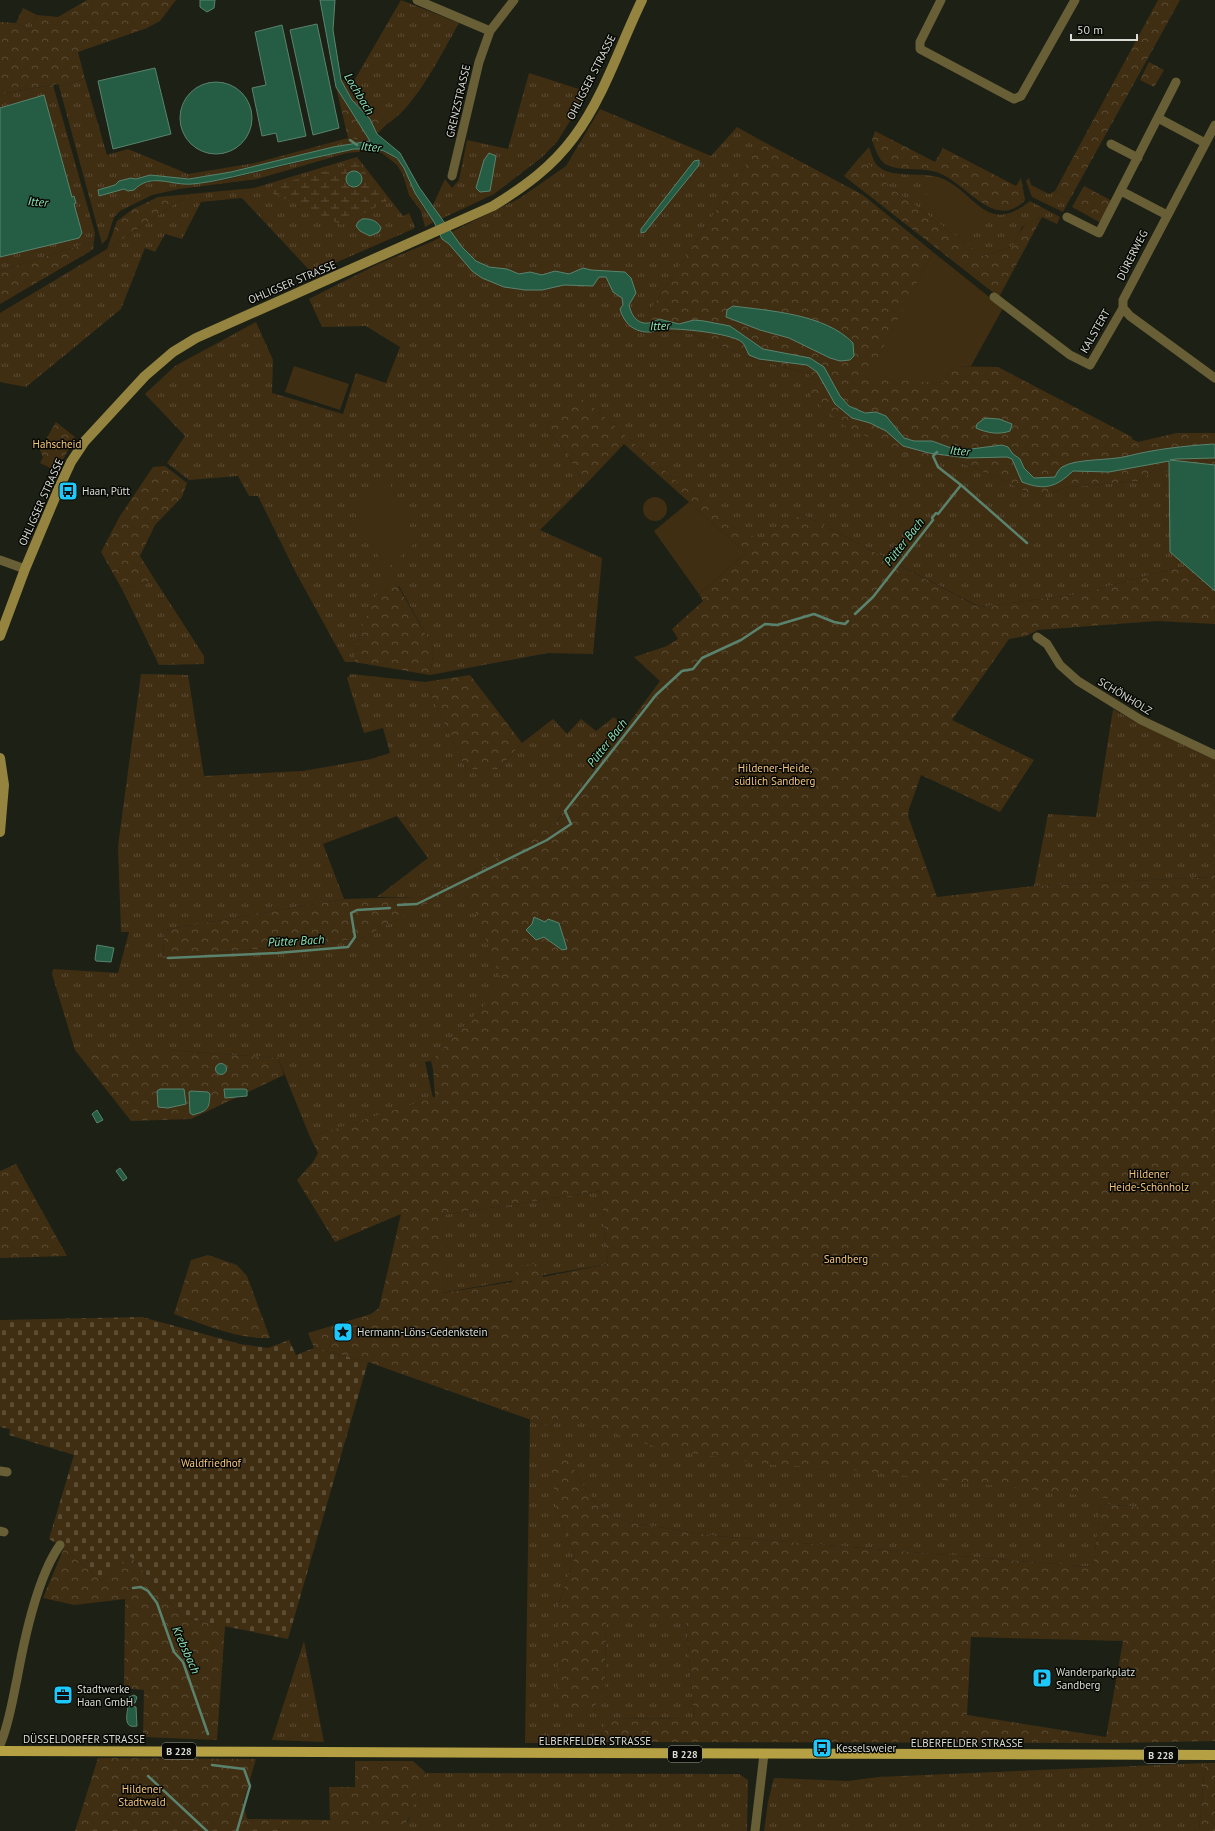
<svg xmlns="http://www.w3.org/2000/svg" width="1215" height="1831" font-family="'PT Sans',sans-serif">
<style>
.grass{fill:url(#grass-tufts)}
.forest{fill:url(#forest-crowns);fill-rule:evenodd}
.wetland{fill:url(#wetland-marsh)}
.cemetery{fill:url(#cemetery-stones)}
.garden{fill:#402e13}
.water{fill:#245d43;stroke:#5a836e}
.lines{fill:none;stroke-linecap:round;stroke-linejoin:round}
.stream{stroke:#5a836e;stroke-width:2.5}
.minor{stroke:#695f36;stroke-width:9}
.secondary{stroke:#94843f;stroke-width:10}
.primary{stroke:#b5a144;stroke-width:10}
.labels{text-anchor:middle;stroke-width:3;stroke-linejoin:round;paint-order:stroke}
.shield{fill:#080905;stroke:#9a9c96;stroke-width:1}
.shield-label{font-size:10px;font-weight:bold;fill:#d9dbd4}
.street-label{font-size:11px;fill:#d9dbd4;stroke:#080905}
.park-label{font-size:11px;fill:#f4c37c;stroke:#080905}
.poi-label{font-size:11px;fill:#d9dbd4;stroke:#080905;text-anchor:start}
.water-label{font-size:12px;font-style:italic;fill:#8ce3b7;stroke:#080905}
</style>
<defs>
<pattern id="grass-tufts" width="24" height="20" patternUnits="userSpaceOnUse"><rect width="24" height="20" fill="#402e13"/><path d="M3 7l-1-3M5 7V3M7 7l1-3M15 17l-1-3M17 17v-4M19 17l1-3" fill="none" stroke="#5b4c34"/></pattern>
<pattern id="forest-crowns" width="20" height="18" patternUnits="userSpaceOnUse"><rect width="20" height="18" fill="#402e13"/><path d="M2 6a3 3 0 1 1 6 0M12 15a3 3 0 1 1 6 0" fill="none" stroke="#5b4c34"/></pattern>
<pattern id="wetland-marsh" width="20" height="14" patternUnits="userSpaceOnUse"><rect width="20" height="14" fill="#402e13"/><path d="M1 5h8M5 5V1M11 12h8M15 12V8" fill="none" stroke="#5b4c34"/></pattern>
<pattern id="cemetery-stones" width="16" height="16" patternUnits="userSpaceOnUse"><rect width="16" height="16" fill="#402e13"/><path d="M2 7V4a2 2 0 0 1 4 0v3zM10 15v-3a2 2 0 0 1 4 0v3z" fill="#5b4c34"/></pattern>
</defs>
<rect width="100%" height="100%" fill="#1d2015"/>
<!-- grass -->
<path class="grass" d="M401,0L459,23C443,51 415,108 387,124L354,81Z
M23,8L37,15L30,30L16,23Z
M529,73L588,92L557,142L541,158L494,194L441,219L432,207L445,179L452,188L459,180L467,140L508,149Z
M85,79L107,155L128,149L188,174L255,163L348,138L370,141L333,147L231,172L189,179L150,175L136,179L131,178L120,181L115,185L98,190L99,196L124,189L128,191L135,188L138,184L164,180L189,184L224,180L354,149C374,149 395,149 405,170C409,177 411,186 415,193C420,203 427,213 434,222L425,227L421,211L409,195L403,175L397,165L382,153L367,151L347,153L257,179L179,189L152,195L120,211L114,217L107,239L102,244L59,86Z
M53,85L95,233L94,241L0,271V94Z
M600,109L711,156L737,127L762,141L651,309L645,333L663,331L694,334L748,357L809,374L923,463L949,458L995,476L1026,492H1052L1069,487L1139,481L1157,468L1215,489V562L1168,570L1080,594L980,607L802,514L758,541L679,483L599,412L555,418L546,428L566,452L585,485L540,530L602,558L593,654L548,653L430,675L434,649L399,586L361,629L354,662H345L295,571L258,496H249L238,476L189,480L167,463L185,436L145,394L175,366L256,322L273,360L272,393L343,414L356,373L386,383L400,347L366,326L322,327L309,299L378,264L433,241L520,198L566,166Z
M869,147C871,152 873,160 876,164C889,180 922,171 941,178C976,192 986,237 1030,201L1060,217L1057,224L1042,217H1039L1022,227L1013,246L983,256L890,187L876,171L860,157Z
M357,157L403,216L409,213L415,227L413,229L312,273L242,198L201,202L182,239L165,234L155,252L145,248L121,309L26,387L0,382V313L107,249L190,194L254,188Z
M1029,178L1031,185L1049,194L1055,191L1070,199L1063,212L1032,197L1026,181Z
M155,580L204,656V664L159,665L122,589Z
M141,674L188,675L204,776L303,771L371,759L390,753L383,728L364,733L347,678L351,674L425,682L466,769H498L522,743L553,719L567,734L581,719L596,731L614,717L625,728L554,825L467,875L419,897H377L428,858L397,816L323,844L344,899L164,930L163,958L360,939L465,883L504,985L431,1061L425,1062L433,1098L310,1137L278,1058L168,1050H75L52,974L53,969L118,973L129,932H121L118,846Z
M1113,709L1139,724L1215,759V872L1211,877L1034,886L1048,814L1096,817Z
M601,1191L608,1264L441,1293L442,1215Z
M625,1337L1144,1462L1142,1507L1101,1504L1093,1567L716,1536L639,1524L616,1518L600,1509L579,1479L567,1457L556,1508L575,1556L559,1603L605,1693L606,1621H686L694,1718L605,1719V1742L525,1743L530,1419L551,1427Z
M304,1641L324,1742L272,1740Z
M1205,1763L1199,1831H764L768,1802L774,1778L848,1781L878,1777Z
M426,1773L739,1774L748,1780L747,1831H279L280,1828L408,1822L419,1781Z"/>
<!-- forest -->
<path class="forest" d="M87,0H176L160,21L147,28L78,52L85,79L59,86L58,84L0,94V22L16,23L30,30L37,15L58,17Z
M320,0H335L333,30L341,80L354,81L387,124L370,141L348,138L336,87Z
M1158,0H1180L1070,199L1055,191Z
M1149,62L1164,70L1154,87L1140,80Z
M875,131L935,162L943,148L1016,186L1021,178L1025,200C994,233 965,180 936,172C920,167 900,172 885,164C878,159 875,148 872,140Z
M762,141L863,195L933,252L868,378L952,366L998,367L1132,437V439L1138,442L1177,433H1215V489L1157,468L1139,481L1069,487L1052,492H1026L995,476L949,458L923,463L843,425L811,398L809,374L748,357L694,334L663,331L645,333L641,329L651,309Z
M860,157L876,171L890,187L983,256L1013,246C1019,233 1026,217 1042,217L999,297L844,176Z
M1084,186L1114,202L1103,224L1072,207Z
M190,194L107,249L117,221L133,209L158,197Z
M94,241L93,249L89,252L0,304V271Z
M575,394L599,412L679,483L758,540L802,514L979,607L1080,594L1168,570L1215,562V624L1157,621L1038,630L1026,636L1009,639L952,720L1034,760L1000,812L921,775L909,809L908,816L937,897L1034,886L1211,877L1215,872V1741L1115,1743L605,1742L604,1719L694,1718L686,1621H606L605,1693L591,1710L557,1709L559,1603L575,1556L556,1508L551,1462L567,1456L579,1479L600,1509L616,1518L639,1524L716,1536L1093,1567L1101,1504L1142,1507V1502L825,1467L772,1465L662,1449L560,1416L551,1427L368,1362L314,1348L308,1333L371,1314L379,1308L401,1214L335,1242L297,1180L313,1162L318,1153L310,1137L435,1097L433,1069L431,1061L503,985L465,884L360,939L163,958L164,930L344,899L419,897L467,875L554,825L562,815L559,811L584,784L660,681L634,657L667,646L678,639L672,629L703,601L699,594L746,553L624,444L585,485L566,452L546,428ZM601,1191L608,1264L543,1277L534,1264L518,1266L512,1282L442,1293V1215ZM971,1637L1123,1641L1106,1737L967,1715Z
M56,422L75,437L57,471L40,463L43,457L40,450Z
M165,466L187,483L182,497L155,525L140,556L155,580L122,589L101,552L120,516L153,467Z
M383,581L398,586L434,649L430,675L354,662L361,629Z
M470,675L522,743L498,769H466L425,682Z
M75,1050H168L278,1058L284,1075L191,1119L131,1121Z
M16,1164L67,1256L0,1258V1171Z
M208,1255L237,1265L247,1276L270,1338C236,1339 206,1325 174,1314L191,1260Z
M64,1548L101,1581L131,1557L184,1618L225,1626L217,1740L143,1737L144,1690L124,1688L125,1599L74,1605L43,1598Z
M98,1758L256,1759L243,1803L247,1819L330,1820L329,1787H355V1761H413L426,1773C412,1790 417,1814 401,1829L280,1828L279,1831H75Z
M1205,1763H1215V1831H1199Z"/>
<!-- wetland -->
<path class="wetland" d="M357,162L387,201L342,225L263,189Z"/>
<!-- cemetery -->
<path class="cemetery" d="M142,1317L240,1344L268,1348L289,1340L296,1355L314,1348L368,1362L288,1639L184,1618L131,1557L101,1581L64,1548L49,1539L74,1455L9,1435L10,1429L0,1427V1320Z"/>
<!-- garden -->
<path class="garden" d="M938,179L984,214L968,236L921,202Z
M933,252L1003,308L971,366H952L943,383L867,378Z
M294,366L349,384L340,410L285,392Z
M376,477L389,482L417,541L386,570L356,515Z
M643 509a12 12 0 1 1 24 0a12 12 0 1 1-24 0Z
M689,502L746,553L699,594L654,531Z"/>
<!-- water -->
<path class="water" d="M200,0H215L214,8L207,12L200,7Z
M320,0H335L333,30L341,80L352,100L370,119L377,134L400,153L419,187L462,247L476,261L489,267L507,269L519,274L530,272L542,275L555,271L569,274L583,268L591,270L625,272L631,278L636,293L629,305C633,322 644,328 659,319L679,324L694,320L704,321L730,326L763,349L810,358L824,367L840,396L849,406L865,413L876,412L886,416L904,438L914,441H932L954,449H971L1002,445L1008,447L1013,454L1020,459L1024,468L1034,478L1055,477C1057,473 1058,470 1062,467C1077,458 1109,461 1128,456C1156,449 1184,446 1213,444L1215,445V458L1176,459L1170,460L1215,465V591L1170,552L1169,461L1109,472L1073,471C1056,487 1045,491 1022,482L1012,459L1007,457L967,458L929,453L903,446L886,431L870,423L852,418L835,404L817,372L807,365L759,359L749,355C747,351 745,345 742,342C730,333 679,328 663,329C659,329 655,331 651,332C635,333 624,324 620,309L623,305L622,298L613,292L606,277H599L593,286L564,285L542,290H525L504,287L482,278L472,271L449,244L442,239L434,222L415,193L404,168L397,158L384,151L375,149H354C322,156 290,163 258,171C236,176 214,182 192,184C172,186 151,172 134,190L128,191L124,189L99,196L98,190L115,185L119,181L131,178L136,179L150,175L189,179L231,172L333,147L370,141L336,87Z
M317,24L339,128L313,135L290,30Z
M282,25L306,136L278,142L276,133L262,136L252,88L266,85L255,32Z
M155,68L171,134L113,149L98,81Z
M180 118a36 36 0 1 1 72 0a36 36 0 1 1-72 0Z
M44,95L72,197L74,196L76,203L74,204L82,233L79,238L0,257V108Z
M489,153L496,156L490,191L480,192L476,188L484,160Z
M699,160V165L645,232L641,233V229L694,161Z
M346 179a8 8 0 1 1 16 0a8 8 0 1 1-16 0Z
M362,219C370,218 378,221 381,228L379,232L370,236L360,231L356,226L358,222Z
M733,306C771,311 825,314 853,343L854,356L850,360L840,361L830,358L789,338L760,330L726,317L727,310Z
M985,418L999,419L1012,424L1010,431C999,435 987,433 976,428L977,424Z
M534,917L545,922L548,919L559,923L567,949L562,950L544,937L536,940L526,930L532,924Z
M97,945L114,948L111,962L96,961L95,959Z
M215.5 1069a5.5 5.5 0 1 1 11 0a5.5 5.5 0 1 1-11 0Z
M160,1089H184L186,1104L168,1108L158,1107L157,1091Z
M224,1089H245L247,1090V1096L225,1098Z
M191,1091L208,1092L210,1094C209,1110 208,1110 193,1115L190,1113L189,1092Z
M97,1110L103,1120L97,1123L92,1114Z
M120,1168L127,1178L123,1181L116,1171Z
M134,1695L137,1697L135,1703H127V1698Z
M128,1706L136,1707L137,1726C123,1729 127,1715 128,1706Z"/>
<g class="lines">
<!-- stream -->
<path class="stream" d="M350,140L357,145
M961,485L1027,543
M855,614L873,597L933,520L932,518L936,513L938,514L961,485L938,467L933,456L937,452
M398,905L417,904L547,840L571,824L565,811L656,695L682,671L693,669L702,658L741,640L765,624L777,625L814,614L834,622L845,624L848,621
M168,958L277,953L348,947L355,937L351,913L357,910L390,908
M133,1588L141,1587L148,1591L157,1603L174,1652L183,1662L208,1734
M212,1765L244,1769L250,1786L237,1831
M148,1776L207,1831"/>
<!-- minor -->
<path class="minor" d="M417,0L490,31
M941,0L920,42V49L1014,99L1021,96L1075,0
M1158,118L1205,143
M1111,144L1138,158
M452,176L479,62L490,31L514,0
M1121,191L1167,215
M1067,217L1099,233L1176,82
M994,297L1070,355L1090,365L1123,308V300L1215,125
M1123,308L1130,316L1215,378
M0,560L25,569
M1037,637L1047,644L1060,665L1078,681L1141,720L1215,755
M0,1471L7,1472
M0,1531L4,1532
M0,1745C9,1724 12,1702 17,1679C24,1640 37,1577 60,1545
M755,1831L764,1754"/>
<!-- secondary -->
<path class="secondary" d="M0,636L25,569L59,488L71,462L85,441L145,376L173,352L196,338L493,206C524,187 552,167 574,137C604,97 620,45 642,0
M0,758L4,785L0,832"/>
<!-- primary -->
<path class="primary" d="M0,1751L1215,1755"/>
</g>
<!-- icons -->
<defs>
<g id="bus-square" transform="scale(1)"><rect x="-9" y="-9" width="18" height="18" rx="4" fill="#1cc9fc" stroke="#080905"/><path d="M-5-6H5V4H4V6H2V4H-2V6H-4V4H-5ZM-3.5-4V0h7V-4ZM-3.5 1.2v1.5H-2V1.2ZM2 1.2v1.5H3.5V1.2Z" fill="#111"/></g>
<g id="sight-square" transform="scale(1)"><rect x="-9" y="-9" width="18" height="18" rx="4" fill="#1cc9fc" stroke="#080905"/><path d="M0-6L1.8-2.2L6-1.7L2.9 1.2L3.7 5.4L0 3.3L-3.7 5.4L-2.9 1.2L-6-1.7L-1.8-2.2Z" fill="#111"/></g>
<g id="parking-square" transform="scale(1)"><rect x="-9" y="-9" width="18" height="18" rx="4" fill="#1cc9fc" stroke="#080905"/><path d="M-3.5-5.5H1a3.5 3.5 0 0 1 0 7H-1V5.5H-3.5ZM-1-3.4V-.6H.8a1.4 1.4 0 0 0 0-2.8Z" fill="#111"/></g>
<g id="office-square" transform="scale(1)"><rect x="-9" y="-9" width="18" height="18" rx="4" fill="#1cc9fc" stroke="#080905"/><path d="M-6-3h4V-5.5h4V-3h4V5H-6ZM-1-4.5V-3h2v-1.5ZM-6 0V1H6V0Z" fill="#111"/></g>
</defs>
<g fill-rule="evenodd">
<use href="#bus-square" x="68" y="491"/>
<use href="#sight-square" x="343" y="1332"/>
<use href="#parking-square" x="1042" y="1678"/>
<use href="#office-square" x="63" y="1695"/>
<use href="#bus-square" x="822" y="1748"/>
</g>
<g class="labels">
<!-- shield labels -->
<g class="shield">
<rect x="162" y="1743" width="34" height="16" rx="3"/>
<rect x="668" y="1746" width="34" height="16" rx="3"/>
<rect x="1144" y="1747" width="34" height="16" rx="3"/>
</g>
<g class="shield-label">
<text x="179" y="1755">B 228</text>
<text x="685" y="1758">B 228</text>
<text x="1161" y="1759">B 228</text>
</g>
<!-- street labels -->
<g class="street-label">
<text transform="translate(591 77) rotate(-63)" y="4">OHLIGSER STRASSE</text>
<text transform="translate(458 101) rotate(-77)" y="4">GRENZSTRASSE</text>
<text transform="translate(1132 255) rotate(-63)" y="4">DÜRERWEG</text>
<text transform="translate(292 282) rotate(-23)" y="4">OHLIGSER STRASSE</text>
<text transform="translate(1095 331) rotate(-60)" y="4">KALSTERT</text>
<text transform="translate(41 502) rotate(-66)" y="4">OHLIGSER STRASSE</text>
<text transform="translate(1125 696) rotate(31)" y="4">SCHÖNHOLZ</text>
<text x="84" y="1743">DÜSSELDORFER STRASSE</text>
<text x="595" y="1745">ELBERFELDER STRASSE</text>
<text x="967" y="1747">ELBERFELDER STRASSE</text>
</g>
<!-- park labels -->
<g class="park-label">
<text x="57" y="448">Hahscheid</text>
<text x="775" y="772">Hildener-Heide,<tspan x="775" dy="13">südlich Sandberg</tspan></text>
<text x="1149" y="1178">Hildener<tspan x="1149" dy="13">Heide-Schönholz</tspan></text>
<text x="846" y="1263">Sandberg</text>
<text x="211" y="1467">Waldfriedhof</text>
<text x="142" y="1793">Hildener<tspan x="142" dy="13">Stadtwald</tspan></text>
</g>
<!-- poi labels -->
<g class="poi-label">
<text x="82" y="495">Haan, Pütt</text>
<text x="357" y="1336">Hermann-Löns-Gedenkstein</text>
<text x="1056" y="1676">Wanderparkplatz<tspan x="1056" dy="13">Sandberg</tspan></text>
<text x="77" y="1693">Stadtwerke<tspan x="77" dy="13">Haan GmbH</tspan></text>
<text x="836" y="1752">Kesselsweier</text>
</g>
<!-- water labels -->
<g class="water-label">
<text transform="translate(359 94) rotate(59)" y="4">Lochbach</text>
<text transform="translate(371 147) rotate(6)" y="4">Itter</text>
<text transform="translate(38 202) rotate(5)" y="4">Itter</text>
<text transform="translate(660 326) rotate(-2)" y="4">Itter</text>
<text transform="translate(960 451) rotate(5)" y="4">Itter</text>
<text transform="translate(904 542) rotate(-52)" y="4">Pütter Bach</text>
<text transform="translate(607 743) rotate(-52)" y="4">Pütter Bach</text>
<text transform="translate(296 941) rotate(-3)" y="4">Pütter Bach</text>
<text transform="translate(186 1650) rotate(66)" y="4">Krebsbach</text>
</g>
</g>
<!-- scale -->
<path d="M1071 34v6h66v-6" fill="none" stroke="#d9dbd4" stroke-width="2"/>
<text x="1077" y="34" font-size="12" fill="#d9dbd4" stroke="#080905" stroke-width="3" paint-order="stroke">50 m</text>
</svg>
